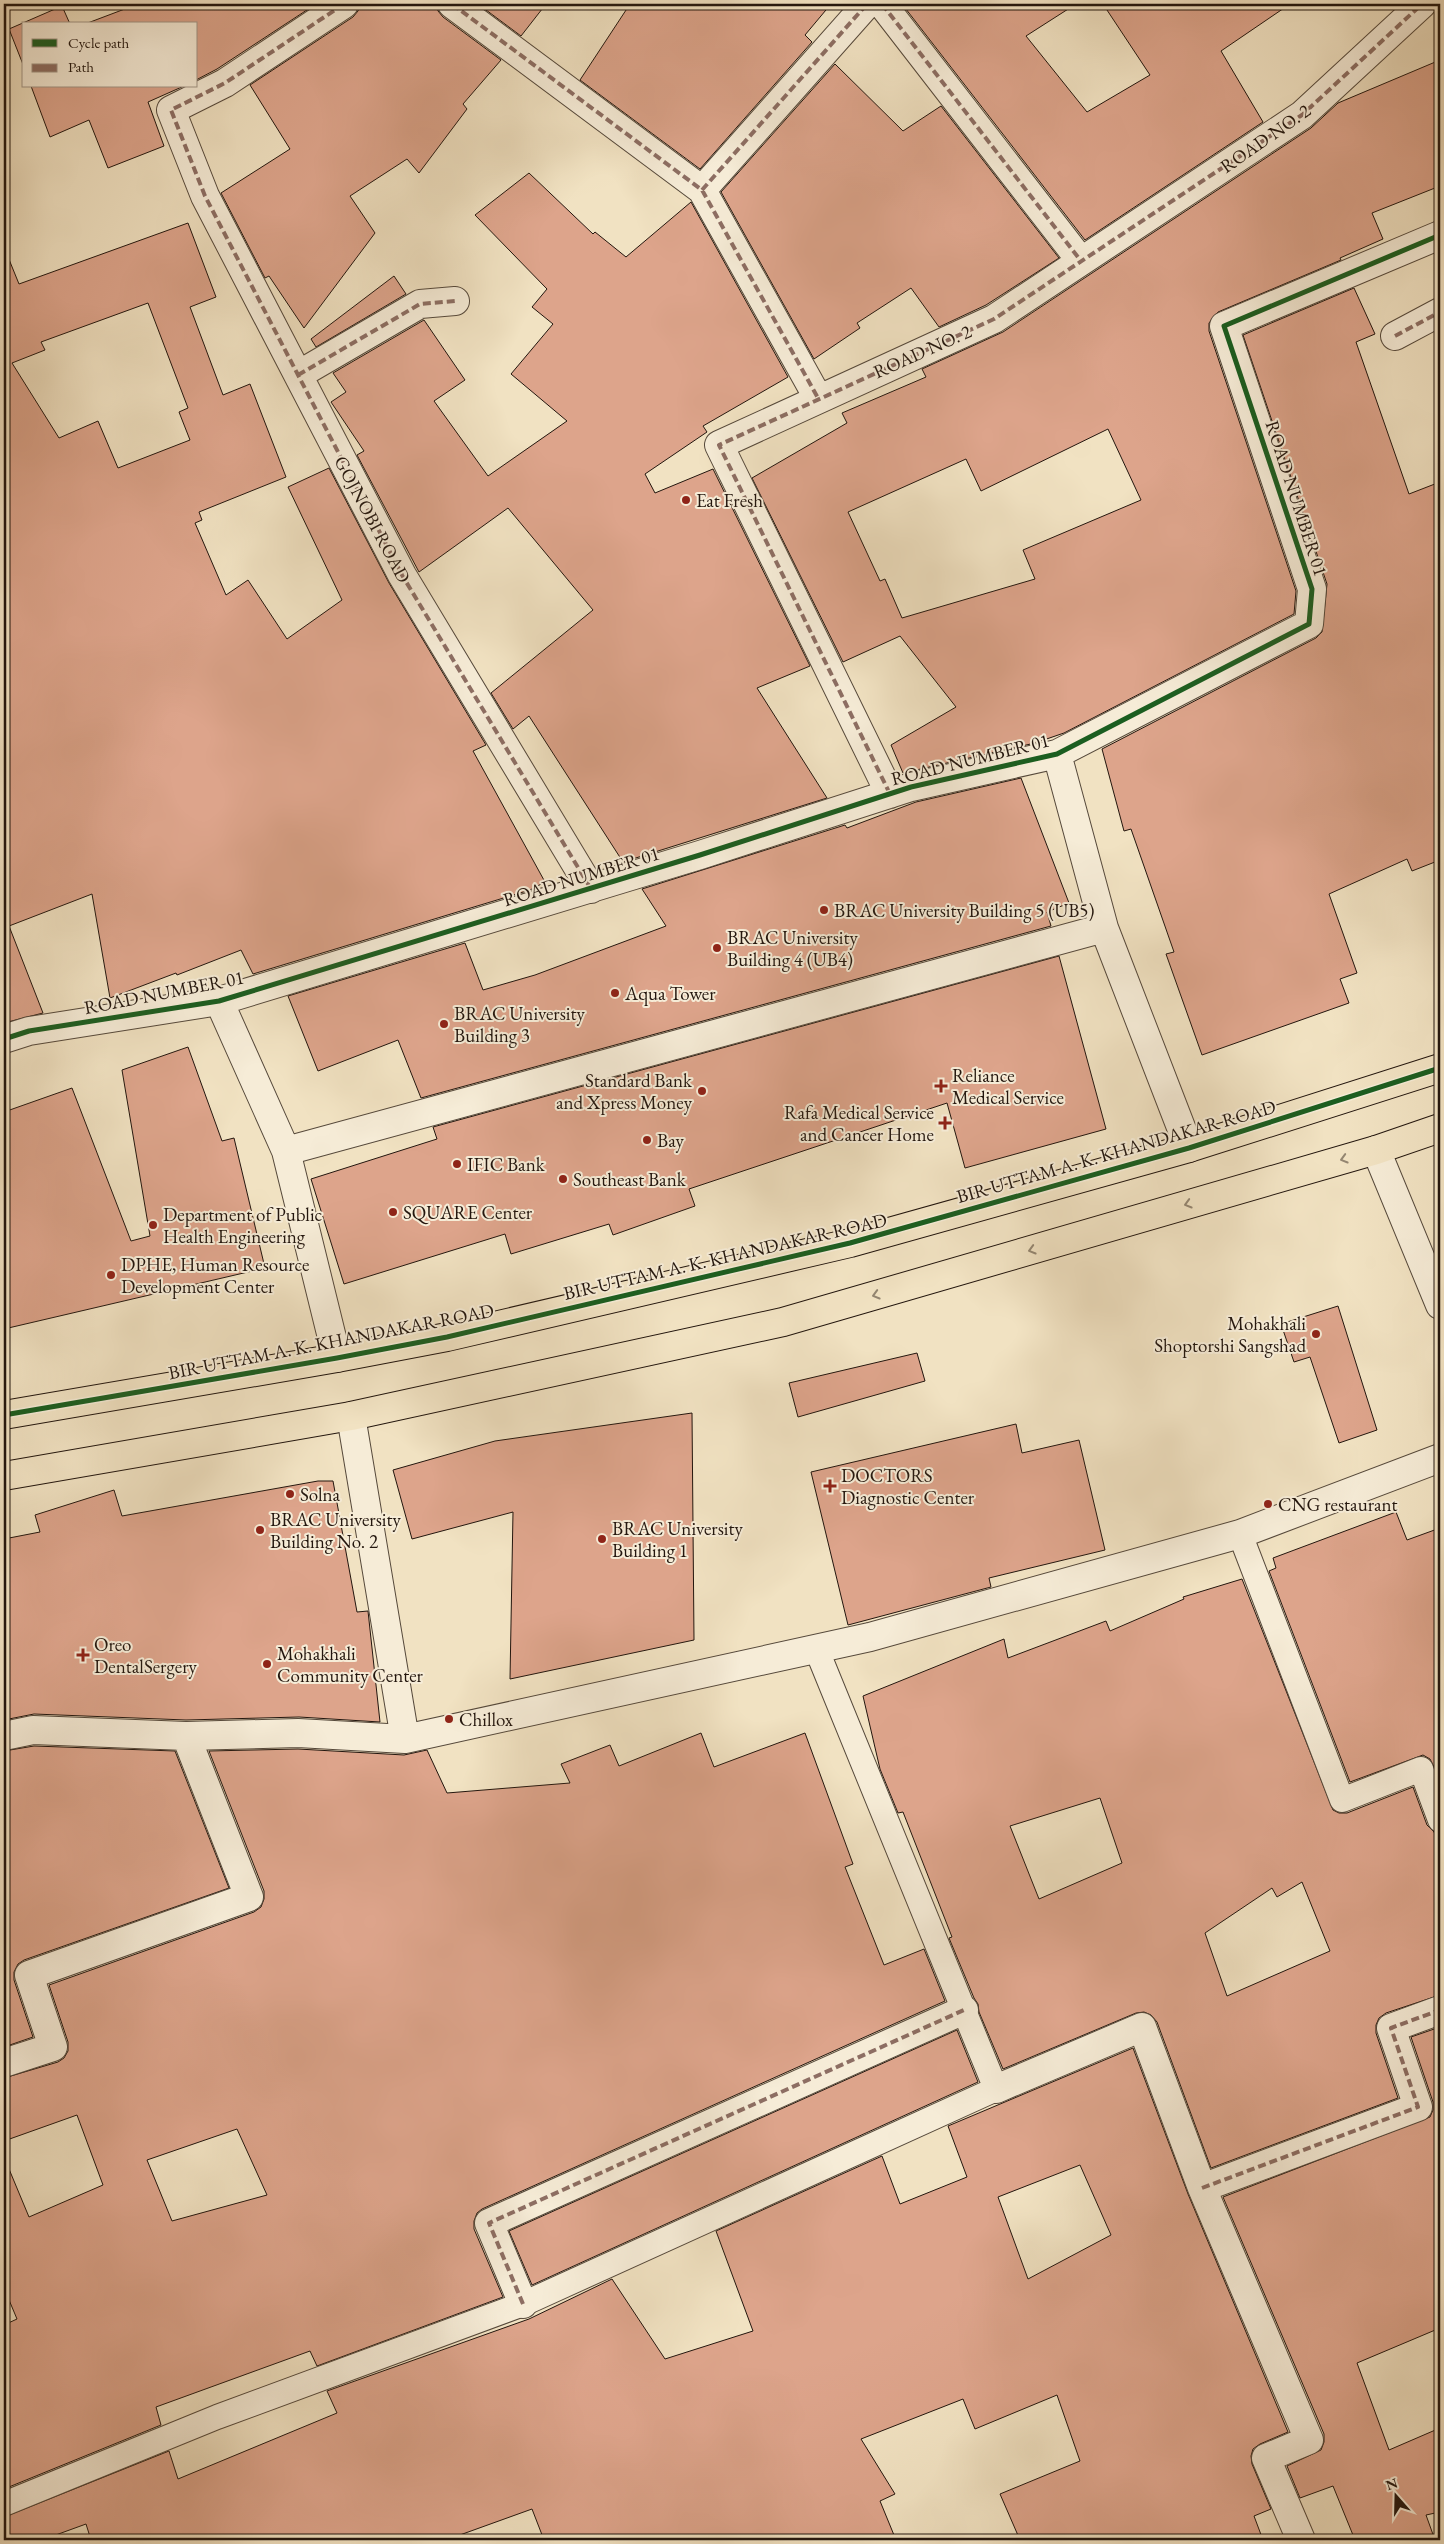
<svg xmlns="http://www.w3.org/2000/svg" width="1444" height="2544" font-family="'EB Garamond',serif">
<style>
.building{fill:#dda48b;stroke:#23160e;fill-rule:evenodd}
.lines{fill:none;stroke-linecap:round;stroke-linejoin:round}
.lane-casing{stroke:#56493b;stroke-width:26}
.street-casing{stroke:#56493b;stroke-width:30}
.primary-casing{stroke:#23160e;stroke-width:30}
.lane{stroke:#f6ecd7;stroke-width:24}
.street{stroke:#f6ecd7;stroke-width:28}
.primary{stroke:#f1e2c2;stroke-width:28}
.quiet{stroke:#8d6e63;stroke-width:4;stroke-dasharray:8 4;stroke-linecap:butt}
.cycleway-casing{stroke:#f6ecd7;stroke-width:8}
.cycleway{stroke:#1b5e20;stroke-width:5}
.oneway{stroke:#948671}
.poi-dot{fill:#8f2418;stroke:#f6ecd7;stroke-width:2}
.labels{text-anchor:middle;stroke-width:4;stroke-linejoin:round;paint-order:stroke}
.street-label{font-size:19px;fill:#23160e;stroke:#f6ecd7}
.poi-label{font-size:19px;fill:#23160e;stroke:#f6ecd7;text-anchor:start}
</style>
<rect width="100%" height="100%" fill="#f1e2c2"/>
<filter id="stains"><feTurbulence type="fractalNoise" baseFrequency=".004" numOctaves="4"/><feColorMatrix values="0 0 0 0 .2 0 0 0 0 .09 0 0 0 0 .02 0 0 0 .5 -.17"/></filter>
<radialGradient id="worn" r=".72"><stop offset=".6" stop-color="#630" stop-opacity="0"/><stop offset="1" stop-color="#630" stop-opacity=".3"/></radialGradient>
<!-- building -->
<path class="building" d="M138,4H316L217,69L196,80V24H85Z
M360,4H437L438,11L443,17L501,60L463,104L467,109L419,173L407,159L350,196L375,233L304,328L269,276L265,278L221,193L290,149L250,85L353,17L358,11Z
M478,4H546L521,36Z
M630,4H831L805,35L812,42L700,169L580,80Z
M902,4H1076L1026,36L1087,112L1150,75L1103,4H1290L1221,51L1263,122L1085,240Z
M62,6L70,24H24V67L9,29Z
M1440,60V186L1372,213L1383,239L1340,258L1341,260L1218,312L1209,323V331L1296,591L1294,614L1064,733L1035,743L903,773L891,745L956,707L900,636L843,662L752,478L847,423L842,413L926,377L922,369L1003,332L1311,128L1338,103ZM1108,429L1141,500L1023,550L1035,579L902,618L885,579L880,581L848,512L966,459L981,491Z
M835,64L903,131L941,106L1059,258L986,305L939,327L911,288L857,323L860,328L814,359L721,192Z
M31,86H184L148,102L164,146L108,168L89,120L50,137Z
M529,173L593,234L595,232L626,257L691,202L788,377L703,426L707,432L645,474L655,493L713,469L810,666L757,688L827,798L623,862L529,716L513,729L491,693L593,610L508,508L419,572L357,455L364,451L331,402L346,392L333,373L424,320L465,380L434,401L488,476L567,421L511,374L553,324L532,307L547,289L475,215Z
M188,223L216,297L190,307L223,395L250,384L286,477L199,512L202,520L195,523L226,595L248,580L287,639L342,600L288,487L329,468L389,583L486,745L473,751L545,882L530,890L253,974L241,950L177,975L176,973L110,998L92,894L9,926L43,1013L4,1023V252H6L19,284ZM148,303L188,408L179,412L190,440L118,468L98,421L59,438L12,363L45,350L41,342Z
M394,276L406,294L316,347L311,339Z
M1354,288L1375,334L1356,342L1409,494L1440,482V860L1412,871L1407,859L1329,894L1357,973L1340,979L1349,1003L1202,1055L1166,954L1174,952L1131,829L1124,831L1102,749L1316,638L1322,632L1327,584L1243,335Z
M1021,778L1069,903L1047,912L1051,926L421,1098L398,1040L318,1071L288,996L465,943L483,990L535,975L666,926L642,889L845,825L847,828L916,802Z
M1059,956L1106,1129L965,1168L947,1103L689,1189L695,1206L613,1235L609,1224L511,1254L505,1234L344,1284L311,1179L437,1139L433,1127Z
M188,1047L222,1141L234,1138L265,1268L4,1329V1112L72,1088L131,1241L150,1236L122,1070Z
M1338,1306L1377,1430L1339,1443L1310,1357L1294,1362L1281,1324Z
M917,1353L925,1381L798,1417L789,1383Z
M692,1413L694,1640L510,1679L513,1512L412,1539L393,1470L495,1441Z
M1016,1424L1022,1453L1079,1440L1105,1550L989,1578L991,1587L848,1625L811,1472Z
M318,1481H333L357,1612L368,1611L380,1722L299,1717L186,1720L34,1714L4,1720V1539L40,1532L35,1515L114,1490L122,1516Z
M1396,1512L1407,1540L1440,1528V1774L1438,1775L1430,1759L1423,1755L1350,1782L1269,1571L1276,1568L1273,1558Z
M1242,1579L1333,1810L1339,1813H1347L1413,1787L1427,1825L1434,1832L1440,1848V1995L1386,2013L1379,2018L1376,2025V2033L1398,2098L1211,2168L1157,2022L1151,2015L1144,2012L1136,2013L1003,2069L979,2012L978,2004L974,1998L949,1938L952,1937L903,1812L898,1813L880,1769L863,1696L1004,1639L1008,1658L1106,1621L1110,1631L1184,1599L1183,1597ZM1100,1798L1122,1863L1039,1899L1010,1826ZM1302,1882L1330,1951L1227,1996L1205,1933L1272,1888L1277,1897Z
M701,1733L714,1767L805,1733L853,1864L845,1867L884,1965L924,1949L945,2001L482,2209L477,2213L474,2221V2229L503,2297L317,2366L310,2351L156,2407L161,2425L4,2489V2325L17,2319L4,2288V2157L29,2217L103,2185L77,2115L4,2141V2078L58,2062L64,2058L68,2051V2042L49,1985L254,1912L261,1907L264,1899V1891L209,1751L298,1749L404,1755L427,1750L447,1793L570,1783L561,1764L610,1745L619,1766ZM237,2129L267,2195L172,2221L147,2160Z
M34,1746L175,1751L229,1888L24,1960L18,1964L14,1972V1980L33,2037L4,2047V1751Z
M1440,2027V2328L1357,2363L1389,2450L1440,2428V2512L1426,2515L1435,2540H1355L1333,2486L1300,2498L1287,2466L1321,2450L1324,2442V2434L1223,2197L1430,2117L1433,2110V2102L1411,2037Z
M957,2030L978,2082L532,2285L509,2231Z
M1133,2048L1188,2194L1288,2432L1260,2444L1253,2449L1251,2456L1252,2464L1271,2509L1254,2516L1263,2540H1020L1000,2494L1080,2461L1057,2395L975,2429L963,2399L861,2439L895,2494L880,2501L896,2540H544L532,2509L446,2540H91L86,2524L42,2540H4V2517L169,2451L178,2479L337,2413L327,2391L529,2319L612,2279L665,2359L753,2331L716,2231L882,2156L900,2204L967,2177L948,2126ZM1080,2165L1111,2235L1028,2279L998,2197Z"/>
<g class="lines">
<!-- lane casing -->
<g class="lane-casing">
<path id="lane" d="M1240,1534L1342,1800L1421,1769L1440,1820
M4,2504L217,2417L523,2304L996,2089L816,1648"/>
</g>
<!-- street casing -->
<g class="street-casing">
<path id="street" d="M344,4L225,83L171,110L205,196L402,575L591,889
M452,4L702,190L818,398
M882,4L1081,261
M702,190L867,4
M1395,336L1440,312
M298,375L420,304L455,301
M1057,754L1104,928L1189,1148
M890,794L719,445L994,319L1302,115L1422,4
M219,1001L286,1151L337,1358
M4,1039L29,1031L219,1001L700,855L911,787L1057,754L1309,624L1312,589L1224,326L1440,235
M1376,1150L1440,1305
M286,1151L1104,928
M351,1416L405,1739
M4,1736L33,1730L186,1736L298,1733L405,1739L870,1637L1240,1534L1440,1458
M4,2063L53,2047L29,1975L249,1897L186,1736
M996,2089L1142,2027L1202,2188L1309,2440L1266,2458L1301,2540
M1202,2188L1418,2107L1391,2028L1440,2010
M523,2304L489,2223L964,2010"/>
</g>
<!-- primary casing -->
<g class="primary-casing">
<path id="primary" d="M4,1415L337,1358L447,1337L850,1243L1189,1148L1440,1068
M4,1476L351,1416L783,1322L1376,1150L1440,1128"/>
</g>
<!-- lane -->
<use href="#lane" class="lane"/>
<!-- street -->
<use href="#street" class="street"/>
<!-- primary -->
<use href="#primary" class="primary"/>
<!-- quiet -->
<path class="quiet" d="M344,4L225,83L171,110L205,196L402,575L591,889
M452,4L702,190L818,398
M882,4L1081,261
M702,190L867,4
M1395,336L1440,312
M298,375L420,304L455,301
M890,794L719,445L994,319L1302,115L1422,4
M1202,2188L1418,2107L1391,2028L1440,2010
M523,2304L489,2223L964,2010"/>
<!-- cycleway casing -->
<g class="cycleway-casing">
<path id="cycleway" d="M4,1039L29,1031L219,1001L700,855L911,787L1057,754L1309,624L1312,589L1224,326L1440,235
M4,1415L337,1358L447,1337L850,1243L1189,1148L1440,1068"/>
</g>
<!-- cycleway -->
<use href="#cycleway" class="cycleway"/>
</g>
<!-- one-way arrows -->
<defs><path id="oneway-chevron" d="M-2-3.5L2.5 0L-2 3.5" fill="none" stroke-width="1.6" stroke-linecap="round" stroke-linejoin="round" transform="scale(1.25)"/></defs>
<g class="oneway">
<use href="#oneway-chevron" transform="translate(1344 1159) rotate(164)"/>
<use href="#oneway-chevron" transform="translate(1188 1204) rotate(164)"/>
<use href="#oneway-chevron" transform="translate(1032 1250) rotate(164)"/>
<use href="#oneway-chevron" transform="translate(876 1295) rotate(164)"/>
</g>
<!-- markers -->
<g class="poi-dot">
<circle cx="686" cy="500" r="5"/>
<circle cx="824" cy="910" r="5"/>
<circle cx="717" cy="948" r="5"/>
<circle cx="615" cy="993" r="5"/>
<circle cx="444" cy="1024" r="5"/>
<path d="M938.5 1078.5h5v5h5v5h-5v5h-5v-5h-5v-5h5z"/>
<circle cx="702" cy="1091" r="5"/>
<path d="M942.5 1115.5h5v5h5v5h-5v5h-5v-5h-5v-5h5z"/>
<circle cx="647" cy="1140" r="5"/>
<circle cx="457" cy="1164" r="5"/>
<circle cx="563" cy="1179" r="5"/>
<circle cx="393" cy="1212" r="5"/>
<circle cx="153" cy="1225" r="5"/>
<circle cx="111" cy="1275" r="5"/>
<circle cx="1316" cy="1334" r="5"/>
<path d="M827.5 1478.5h5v5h5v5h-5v5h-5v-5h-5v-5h5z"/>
<circle cx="290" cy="1494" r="5"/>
<circle cx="1268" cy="1504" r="5"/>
<circle cx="260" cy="1530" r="5"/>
<circle cx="602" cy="1539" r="5"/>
<path d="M80.5 1647.5h5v5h5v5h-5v5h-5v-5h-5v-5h5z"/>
<circle cx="267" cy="1664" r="5"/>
<circle cx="449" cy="1719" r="5"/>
</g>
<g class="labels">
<!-- street labels -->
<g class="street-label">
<text transform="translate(1265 138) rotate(-35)" y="7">ROAD NO. 2</text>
<text transform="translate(922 351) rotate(-24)" y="7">ROAD NO. 2</text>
<text transform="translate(1297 498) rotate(72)" y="7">ROAD NUMBER 01</text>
<text transform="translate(373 519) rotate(62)" y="7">GOJNOBI ROAD</text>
<text transform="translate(970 759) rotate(-14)" y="7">ROAD NUMBER 01</text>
<text transform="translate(581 876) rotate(-17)" y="7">ROAD NUMBER 01</text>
<text transform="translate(164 992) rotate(-11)" y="7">ROAD NUMBER 01</text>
<text transform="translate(1116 1151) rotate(-16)" y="7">BIR UTTAM A. K. KHANDAKAR ROAD</text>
<text transform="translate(725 1256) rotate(-13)" y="7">BIR UTTAM A. K. KHANDAKAR ROAD</text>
<text transform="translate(331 1341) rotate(-11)" y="7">BIR UTTAM A. K. KHANDAKAR ROAD</text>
</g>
<!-- poi labels -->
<g class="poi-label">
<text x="696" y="507">Eat Fresh</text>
<text x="834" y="917">BRAC University Building 5 (UB5)</text>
<text x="727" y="944">BRAC University<tspan x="727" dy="22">Building 4 (UB4)</tspan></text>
<text x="625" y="1000">Aqua Tower</text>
<text x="454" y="1020">BRAC University<tspan x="454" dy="22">Building 3</tspan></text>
<text x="952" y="1082">Reliance<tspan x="952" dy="22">Medical Service</tspan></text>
<text x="692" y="1087" text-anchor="end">Standard Bank<tspan x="692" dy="22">and Xpress Money</tspan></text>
<text x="934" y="1119" text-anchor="end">Rafa Medical Service<tspan x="934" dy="22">and Cancer Home</tspan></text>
<text x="657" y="1147">Bay</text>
<text x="467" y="1171">IFIC Bank</text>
<text x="573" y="1186">Southeast Bank</text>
<text x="403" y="1219">SQUARE Center</text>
<text x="163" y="1221">Department of Public<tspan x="163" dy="22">Health Engineering</tspan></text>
<text x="121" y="1271">DPHE, Human Resource<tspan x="121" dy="22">Development Center</tspan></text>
<text x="1306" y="1330" text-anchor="end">Mohakhali<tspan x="1306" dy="22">Shoptorshi Sangshad</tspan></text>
<text x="841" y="1482">DOCTORS<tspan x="841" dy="22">Diagnostic Center</tspan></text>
<text x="300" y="1501">Solna</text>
<text x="1278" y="1511">CNG restaurant</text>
<text x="270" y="1526">BRAC University<tspan x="270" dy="22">Building No. 2</tspan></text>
<text x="612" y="1535">BRAC University<tspan x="612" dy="22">Building 1</tspan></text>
<text x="94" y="1651">Oreo<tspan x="94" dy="22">DentalSergery</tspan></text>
<text x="277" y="1660">Mohakhali<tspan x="277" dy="22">Community Center</tspan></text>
<text x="459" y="1726">Chillox</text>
</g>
</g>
<!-- margin -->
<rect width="1444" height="2544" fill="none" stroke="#f1e2c2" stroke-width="20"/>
<rect x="5" y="5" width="1434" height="2534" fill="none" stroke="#23160e" stroke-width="2.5"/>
<rect x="10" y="10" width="1424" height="2524" fill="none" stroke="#23160e"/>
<!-- legend -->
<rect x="22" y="22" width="175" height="65" fill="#f6ecd7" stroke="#a29687"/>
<rect x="32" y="39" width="25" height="8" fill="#1b5e20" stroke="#a29687"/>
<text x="68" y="48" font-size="15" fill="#23160e">Cycle path</text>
<rect x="32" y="64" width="25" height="8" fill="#8d6e63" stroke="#a29687"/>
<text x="68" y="72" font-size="15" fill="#23160e">Path</text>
<!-- north arrow -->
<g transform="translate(1396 2496) rotate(340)" stroke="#f6ecd7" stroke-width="4" paint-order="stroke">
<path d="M0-4L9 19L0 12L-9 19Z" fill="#23160e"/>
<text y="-8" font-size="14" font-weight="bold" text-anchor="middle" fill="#23160e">N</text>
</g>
<rect width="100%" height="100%" filter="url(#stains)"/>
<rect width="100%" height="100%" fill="url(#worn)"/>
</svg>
